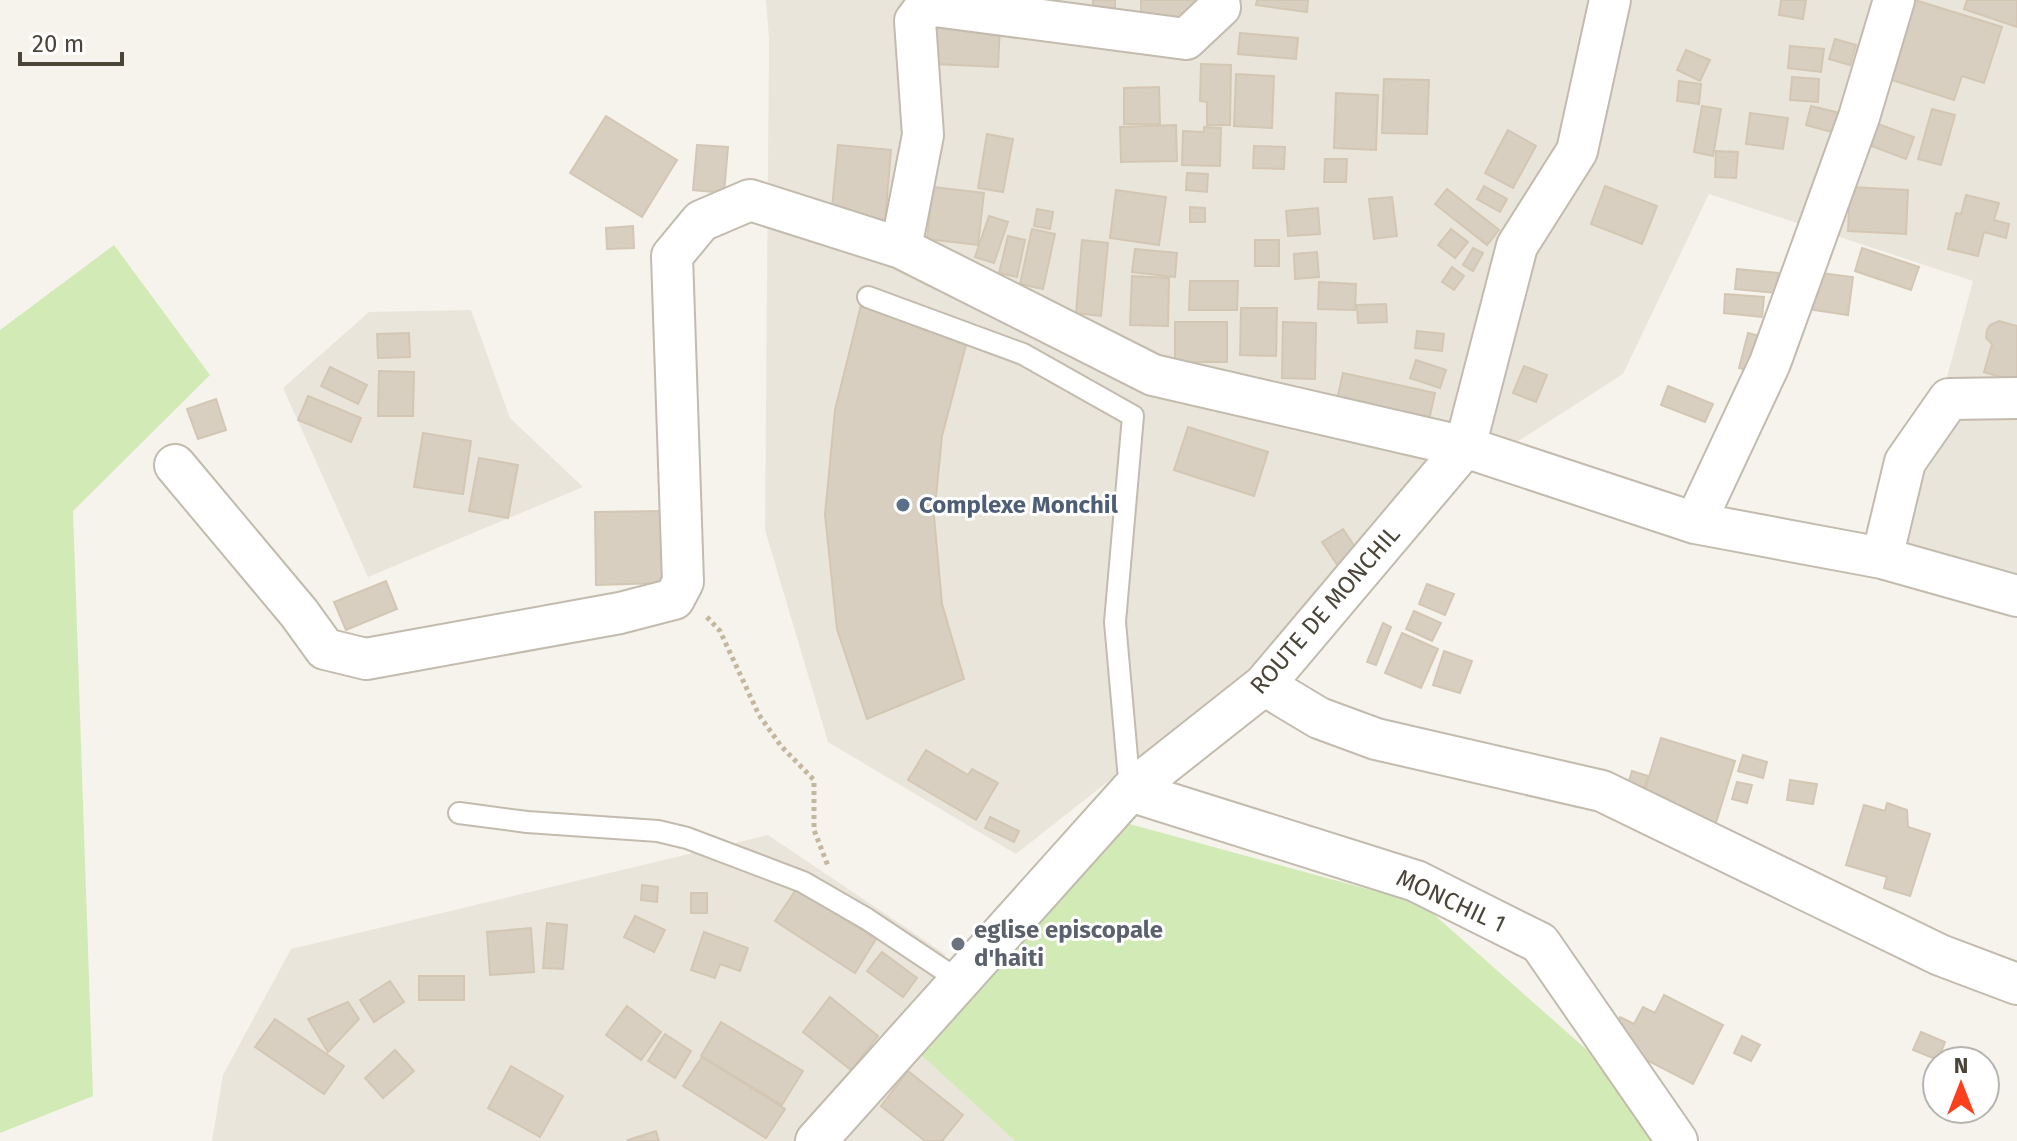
<svg xmlns="http://www.w3.org/2000/svg" width="2017" height="1141" font-family="'Fira Sans',sans-serif">
<style>
.residential{fill:#eae5da}
.green{fill:#d2eab5}
.building{fill:#d8cfc1;stroke:#d3c7b4;stroke-width:2}
.lines{fill:none;stroke-linecap:round;stroke-linejoin:round}
.lane-casing{stroke:#c2bbae;stroke-width:24}
.street-casing{stroke:#c2bbae;stroke-width:44}
.path{stroke:#c4b79f;stroke-width:5;stroke-dasharray:4 4;stroke-linecap:butt}
.lane{stroke:#fff;stroke-width:20}
.street{stroke:#fff;stroke-width:40}
.service-dot{fill:#5c6f8a;stroke:#fff;stroke-width:3}
.worship-dot{fill:#6b7280;stroke:#fff;stroke-width:3}
.labels{text-anchor:middle;stroke-width:6;stroke-linejoin:round;paint-order:stroke}
.service-label{font-size:24px;font-weight:bold;fill:#4e5e75;stroke:#fff;text-anchor:start}
.street-label{font-size:24px;fill:#4b4439;stroke:#fff}
.worship-label{font-size:24px;font-weight:bold;fill:#5b616d;stroke:#fff;text-anchor:start}
</style>
<rect width="100%" height="100%" fill="#f6f3ec"/>
<!-- residential -->
<path class="residential" d="M766,0H2017V584L1901,547L1973,281L1709,194L1623,374L1459,479L1313,620L1016,854L828,742L765,530L769,40Z
M471,310L510,418L583,487L368,577L283,388L369,312Z
M768,835L945,954L921,1055L1015,1141H212L223,1075L291,949Z"/>
<!-- green -->
<path class="green" d="M114,245L210,375L73,511L93,1096L0,1133V330Z
M1126,823L1422,904L1587,1050L1654,1141H1015L921,1055Z"/>
<!-- building -->
<path class="building" d="M1093,0H1115V13H1093Z
M1141,0H1202V18L1141,19Z
M1257,0H1308L1307,12L1256,5Z
M1781,0H1806L1803,19L1779,15Z
M1915,0L2002,27L1984,83L1962,76L1954,100L1889,79Z
M1967,0H2017V27L1964,9Z
M936,22L1000,25L998,67L934,64Z
M1240,33L1298,38L1296,59L1238,54Z
M1835,39L1856,45L1850,65L1829,59Z
M1790,46L1824,49L1821,72L1788,68Z
M1686,50L1710,60L1700,81L1677,70Z
M1201,64L1231,65L1230,125H1207V102L1200,101Z
M1236,74L1274,76L1272,128L1234,126Z
M1792,77L1819,79L1818,102L1790,100Z
M1384,79L1429,80L1427,134L1382,133Z
M1679,81L1701,84L1699,104L1677,101Z
M1159,87L1160,124H1124V88Z
M1336,93L1378,95L1376,150L1334,148Z
M1702,106L1721,109L1713,156L1694,152Z
M1811,106L1840,113L1835,133L1806,125Z
M1932,109L1955,115L1941,165L1918,159Z
M1750,113L1788,118L1783,149L1746,144Z
M606,116L677,160L642,217L570,173Z
M1867,120L1914,137L1906,159L1858,141Z
M1176,125L1177,161L1121,162L1120,127Z
M1204,127L1221,128L1220,166L1182,165L1183,131L1204,132Z
M1508,130L1536,146L1513,188L1485,173Z
M987,134L1013,139L1003,192L978,188Z
M697,145L728,147L724,193L693,190Z
M838,145L891,150L885,222L831,218Z
M1254,146L1285,147L1284,169L1253,168Z
M1716,151L1738,152L1736,178L1715,177Z
M1325,159H1347L1346,182H1324Z
M1187,173L1208,174L1207,192L1186,190Z
M1484,186L1507,199L1500,212L1477,199Z
M1605,186L1657,206L1642,244L1591,224Z
M933,187L984,193L978,245L927,239Z
M1850,187L1908,190L1906,234L1848,231Z
M1447,189L1499,230L1487,245L1435,204Z
M1116,190L1166,197L1159,245L1110,238Z
M1966,195L1999,203L1994,220L2009,224L2006,238L1984,232L1978,256L1948,249L1956,213L1961,214Z
M1392,197L1397,236L1374,239L1369,199Z
M1190,207L1205,208V222H1190Z
M1318,208L1320,234L1288,236L1286,211Z
M1037,209L1053,212L1050,229L1034,226Z
M989,216L1008,222L994,263L975,257Z
M633,226L634,248L607,249L606,228Z
M1032,229L1055,234L1043,289L1020,284Z
M1451,229L1468,242L1455,258L1438,245Z
M1008,236L1025,240L1017,277L999,273Z
M1082,240L1108,243L1101,316L1076,313Z
M1255,240H1279V266H1255Z
M1473,248L1483,253L1473,271L1463,265Z
M1862,248L1919,267L1911,290L1855,271Z
M1135,249L1177,253L1175,277L1132,272Z
M1317,252L1319,277L1295,279L1294,254Z
M1452,267L1464,276L1454,290L1442,282Z
M1737,269L1778,273L1776,293L1735,289Z
M1813,272L1853,277L1848,315L1807,309Z
M1132,276L1169,278L1168,326L1130,325Z
M1190,281H1238L1237,310H1189Z
M1319,282L1356,284L1355,310L1318,309Z
M1725,294L1764,297L1762,317L1724,313Z
M1386,304L1387,322L1358,323L1357,305Z
M861,305L966,345L942,436L934,516L942,604L964,679L867,719L837,629L825,515L835,410Z
M1241,308H1277L1276,356L1240,355Z
M1999,321L2017,326V382L1984,372L1992,344L1986,338L1987,330L1990,325Z
M1175,322H1227V362H1175Z
M1283,322L1316,323L1315,379L1282,378Z
M1417,331L1444,334L1442,351L1415,348Z
M409,333L410,357L378,358L377,334Z
M1748,333L1767,338L1758,373L1739,368Z
M1416,360L1446,370L1440,388L1410,378Z
M1524,366L1547,375L1536,402L1513,393Z
M330,367L367,385L358,404L321,386Z
M379,371L414,372L413,416H378Z
M1343,373L1435,393L1427,429L1335,408Z
M1668,386L1713,404L1705,422L1661,405Z
M308,396L361,418L351,442L298,420Z
M216,399L226,430L198,439L187,409Z
M1188,427L1268,452L1254,496L1174,470Z
M423,433L471,441L463,494L414,487Z
M479,458L518,465L508,518L469,511Z
M662,511L663,583L596,585L595,512Z
M1343,529L1363,559L1342,572L1322,542Z
M386,581L397,609L346,630L334,602Z
M1427,584L1454,594L1445,615L1419,604Z
M1414,611L1441,623L1432,641L1406,629Z
M1383,623L1391,627L1376,665L1367,662Z
M1402,633L1438,649L1421,688L1385,673Z
M1444,651L1472,661L1460,693L1433,685Z
M1661,738L1735,761L1714,829L1640,806Z
M926,750L968,775L972,769L998,783L976,820L908,780Z
M1743,755L1767,762L1763,778L1738,771Z
M1632,771L1648,776L1639,805L1623,800Z
M1790,780L1817,784L1813,804L1787,800Z
M1737,782L1752,785L1747,803L1732,799Z
M1887,803L1907,810L1908,827L1930,834L1910,896L1884,888L1887,877L1846,865L1864,805L1885,811Z
M990,817L1019,831L1014,842L985,828Z
M642,885L658,887L657,902L641,900Z
M797,888L876,939L855,973L775,921Z
M691,893H707V913H691Z
M635,916L665,930L654,952L624,937Z
M547,923L567,925L563,969L543,968Z
M531,928L534,972L490,975L487,932Z
M704,932L748,948L740,971L720,964L715,978L691,970Z
M882,952L917,978L903,997L867,971Z
M419,976H464V1000H419Z
M390,981L404,1002L374,1022L360,1000Z
M1664,995L1723,1025L1693,1084L1608,1040L1620,1017L1634,1024L1643,1007L1655,1013Z
M830,997L878,1036L851,1070L803,1032Z
M348,1002L359,1019L328,1052L308,1019Z
M627,1006L661,1032L641,1060L606,1035Z
M275,1019L344,1066L324,1094L255,1047Z
M721,1022L803,1071L782,1105L701,1056Z
M1921,1032L1945,1042L1938,1060L1913,1050Z
M665,1034L691,1051L675,1078L648,1061Z
M1742,1036L1760,1045L1751,1061L1734,1053Z
M395,1050L414,1071L383,1098L365,1078Z
M702,1057L785,1109L766,1138L683,1086Z
M511,1066L563,1096L540,1137L488,1108Z
M908,1071L963,1115L942,1141H925L881,1106Z
M656,1131L659,1141H628V1140Z"/>
<g class="lines">
<!-- lane casing -->
<g class="lane-casing">
<path id="lane" d="M868,297L1023,354L1133,416L1115,622L1130,791
M459,813L527,822L658,831L687,838L803,882L867,919L960,981"/>
</g>
<!-- street casing -->
<g class="street-casing">
<path id="street" d="M901,248L923,135L915,21L927,5L1186,39L1220,7L1219,0
M175,465L299,613L325,649L366,659L620,613L674,599L683,582L672,256L701,221L750,200L901,248L1153,375L1465,447L1695,523L1882,558L2017,596
M1695,523L1770,363L1859,117L1894,0
M1882,558L1905,462L1949,399L2017,398
M1264,685L1319,718L1376,739L1602,791L1940,955L2017,984
M1130,791L1416,881L1540,943L1677,1141
M816,1141L1130,791L1264,685L1465,447L1517,246L1577,151L1610,0"/>
</g>
<!-- path -->
<path class="path" d="M707,617L720,631L759,715L781,746L814,780V830L828,866"/>
<!-- lane -->
<use href="#lane" class="lane"/>
<!-- street -->
<use href="#street" class="street"/>
</g>
<!-- markers -->
<circle class="service-dot" cx="903" cy="505" r="8"/>
<circle class="worship-dot" cx="958" cy="944" r="8"/>
<g class="labels">
<!-- service labels -->
<g class="service-label">
<text x="919" y="513">Complexe Monchil</text>
</g>
<!-- street labels -->
<g class="street-label">
<text transform="translate(1325 610) rotate(-49)" y="8">ROUTE DE MONCHIL</text>
<text transform="translate(1451 901) rotate(25)" y="8">MONCHIL 1</text>
</g>
<!-- worship labels -->
<g class="worship-label">
<text x="974" y="938">eglise episcopale<tspan x="974" dy="28">d'haiti</tspan></text>
</g>
</g>
<!-- north arrow -->
<g transform="translate(1961 1085)"><circle r="38" fill="#ffffff" stroke="#b7b4b0" stroke-width="2"/>
<path d="M0-6L14 30L0 20L-14 30Z" fill="#fc3f1d"/>
<text y="-12" font-size="22" font-weight="bold" text-anchor="middle" fill="#4b4439">N</text>
</g>
<!-- scale -->
<path d="M20 52v12h102v-12" fill="none" stroke="#4b4439" stroke-width="4"/>
<text x="32" y="52" font-size="24" fill="#4b4439" stroke="#ffffff" stroke-width="6" paint-order="stroke">20 m</text>
</svg>
